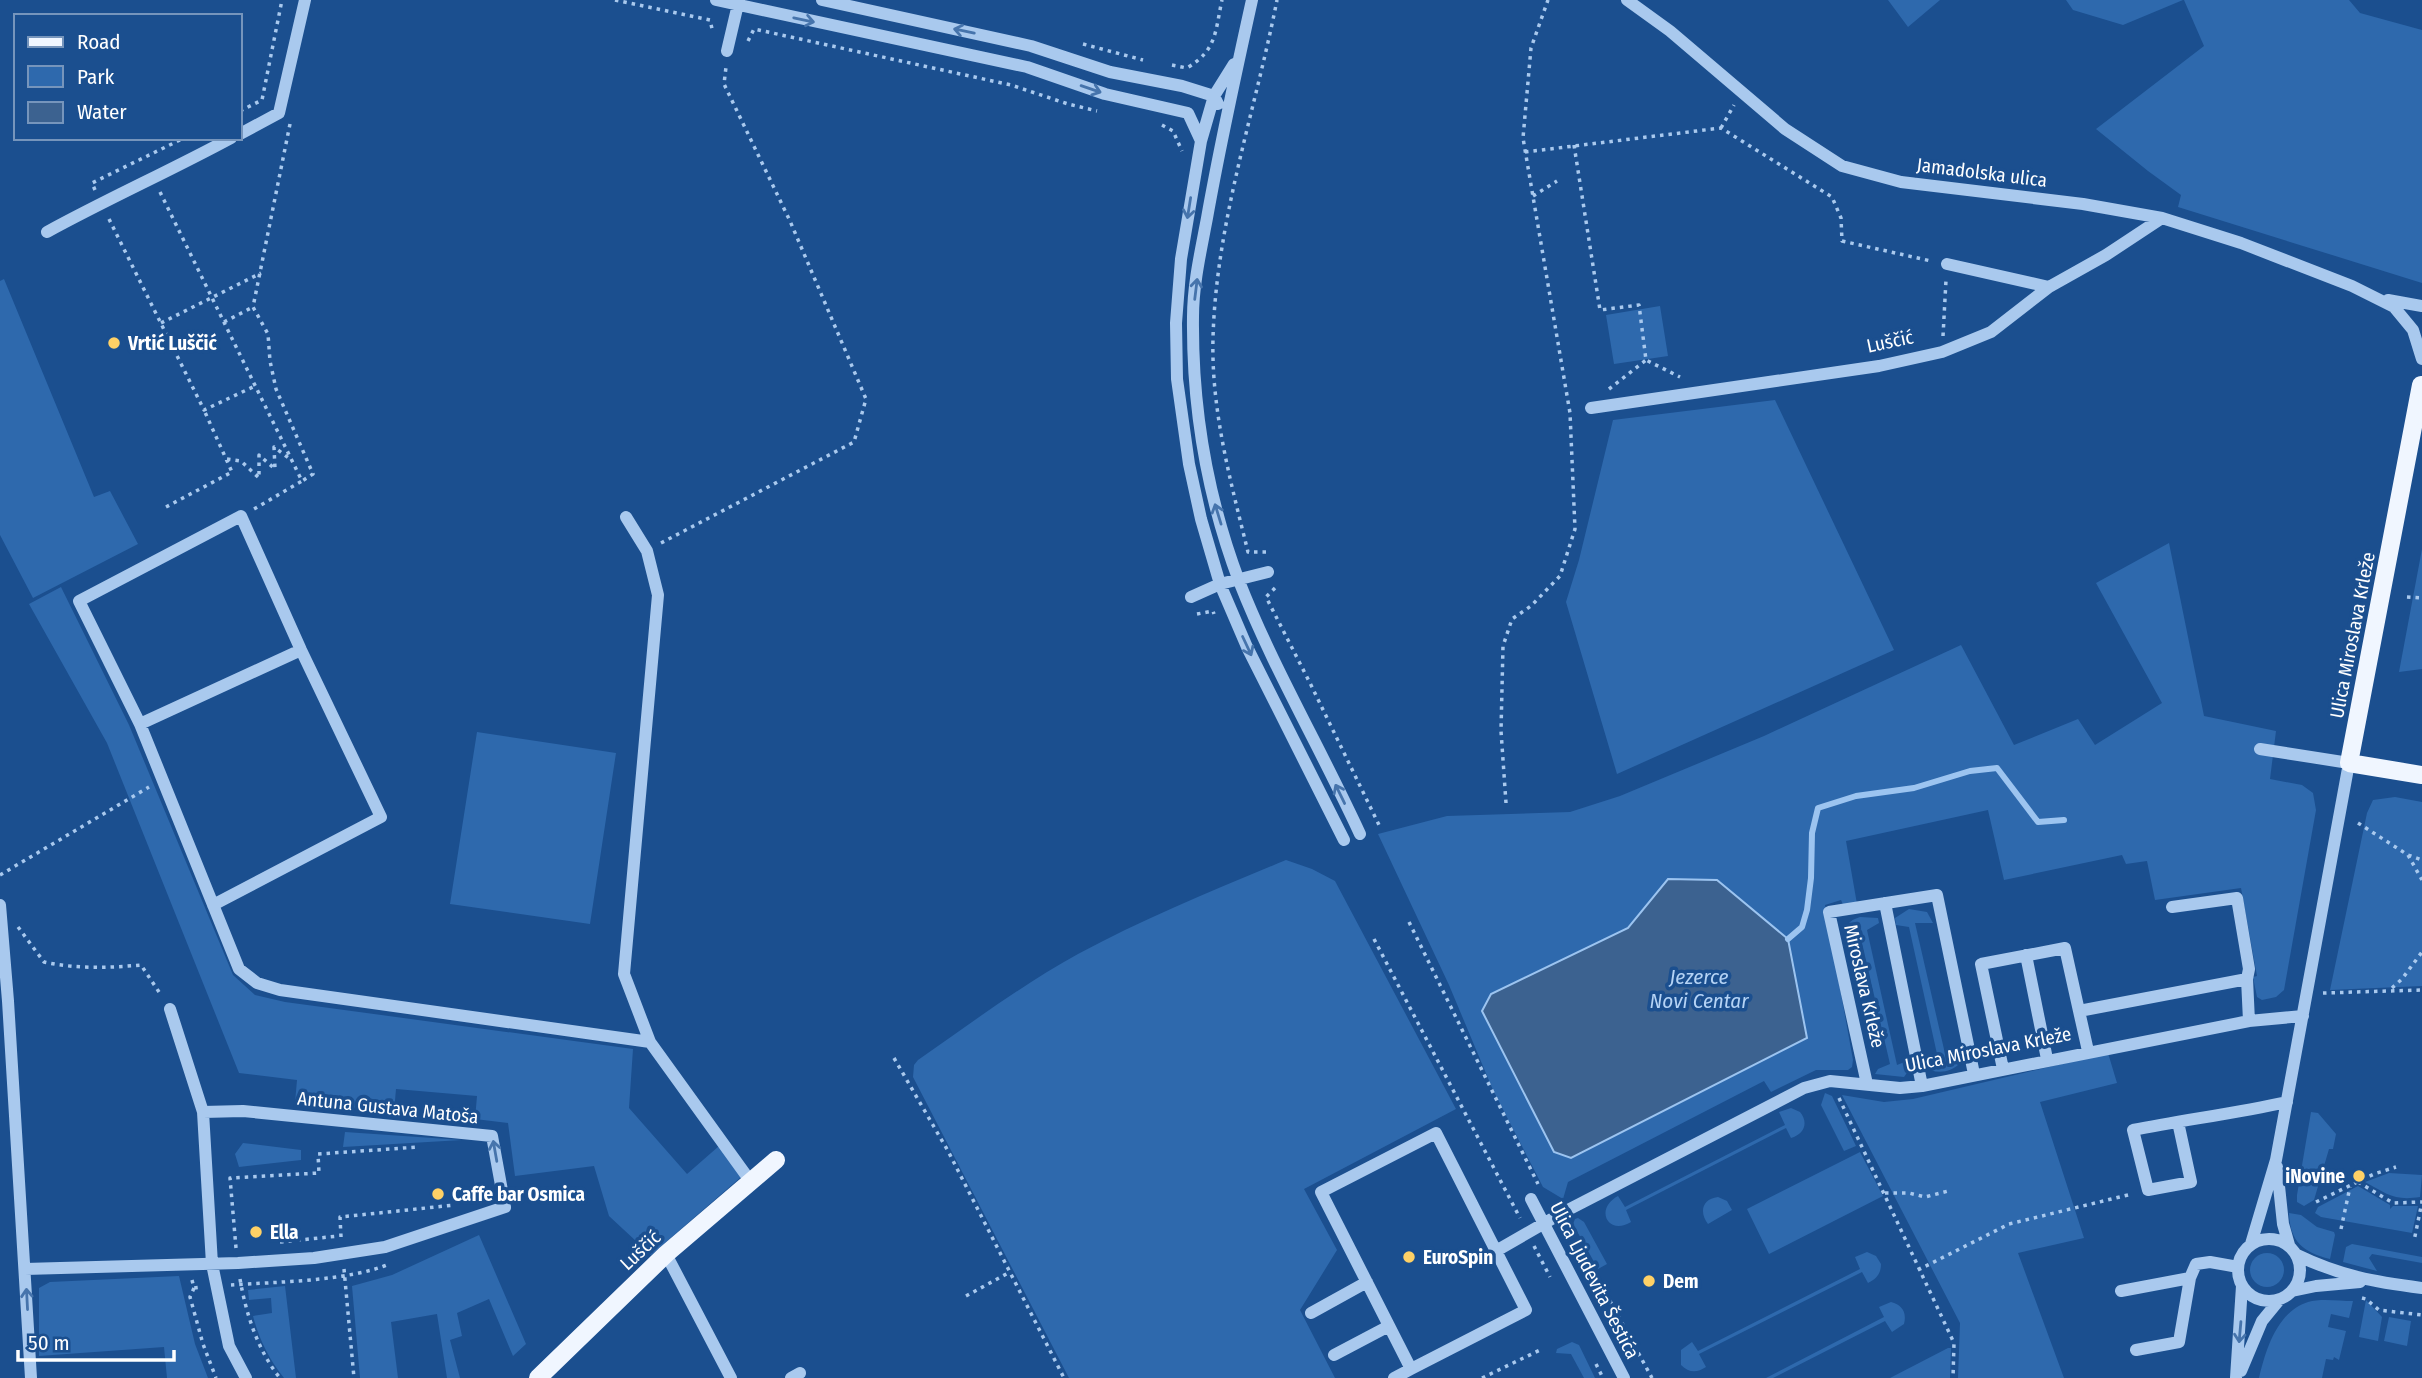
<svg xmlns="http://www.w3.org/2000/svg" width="2422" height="1378" font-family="'Fira Sans Condensed',sans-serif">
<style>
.green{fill:#2e69ad;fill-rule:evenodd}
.water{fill:#3c6290;stroke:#9cc4f0;stroke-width:2}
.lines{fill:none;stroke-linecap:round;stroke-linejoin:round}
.stream{stroke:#9cc4f0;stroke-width:6}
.path{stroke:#a9c9ee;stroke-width:3.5;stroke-dasharray:3.5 5;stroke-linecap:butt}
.minor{stroke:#a9c9ee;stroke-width:12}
.major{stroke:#f0f6ff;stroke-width:18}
.oneway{stroke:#4674ac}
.poi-dot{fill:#ffd166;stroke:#1b4f8f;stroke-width:2.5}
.labels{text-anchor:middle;stroke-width:7;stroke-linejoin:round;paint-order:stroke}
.street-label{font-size:19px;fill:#fff;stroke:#1b4f8f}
.poi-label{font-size:19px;font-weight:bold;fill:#fff;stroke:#1b4f8f;text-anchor:start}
.water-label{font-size:21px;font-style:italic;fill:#b5d3f5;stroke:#1b4f8f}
</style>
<rect width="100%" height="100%" fill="#1b4f8f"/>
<!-- green -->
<path class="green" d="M1888,0H1940L1908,27Z
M2066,0H2183L2123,25L2073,10Z
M2184,0H2349L2360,13L2422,30V283L2178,207L2181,195L2148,171L2096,129L2204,46Z
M4,279L94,497L110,491L138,544L33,598L0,535V281Z
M1660,306L1668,356L1614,364L1606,315Z
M1775,400L1894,650L1617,774L1566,602L1579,560L1613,420Z
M2169,543L2204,716L2276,731L2270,779L2302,785L2313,793L2316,810L2284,990L2276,997L2262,1000L2257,997L2253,977L2257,976L2241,888L2155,900L2147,861L2126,864L2122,855L2004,880L1988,810L1846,841L1857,904L1844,907L1841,900L1825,905L1853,1060L1852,1067L1848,1070H1816L1771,1092L1764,1081L1568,1182L1563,1199L1543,1187L1493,1090L1449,985L1378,834L1447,816L1570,812L1620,796L1764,736L1961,645L2014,745L2078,719L2095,745L2162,703L2096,583ZM1642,914L1554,1152L1491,994L1628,928Z
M2422,549V669L2399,672Z
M61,587L129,725L233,975L255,995L285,1002L633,1049L629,1108L687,1174L719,1146L741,1177L651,1255L609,1216L594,1166L515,1176L508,1123L475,1119L477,1096L396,1089L394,1112L295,1103L297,1080L239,1073L107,743L29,604Z
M477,732L616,753L590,924L450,904Z
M2395,797L2422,802V986L2330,990L2367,813L2373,800Z
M1286,860L1312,869L1335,881L1456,1109L1304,1189L1337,1250L1300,1310L1335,1378H1069L913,1077L914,1065L918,1060C971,1023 1022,985 1078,954C1145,918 1216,889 1286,860Z
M1909,909L1927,912L1933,923H1915L1946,1058L1956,1059L1960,1063C1951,1073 1934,1075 1924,1066L1923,1061L1939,1063L1909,927L1896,925L1895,918Z
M1860,917L1878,918L1879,923L1867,930L1897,1065L1907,1061L1911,1067L1904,1077L1875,1074L1878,1069L1890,1064L1859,930L1848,934C1844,924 1851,920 1860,917Z
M2108,1053L2117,1083L2040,1102L2084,1238L2018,1253L2064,1378H1958L1960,1323L1842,1095L1884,1102L1913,1099Z
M1825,1093L1832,1096L1856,1146L1844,1151L1821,1105Z
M1791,1108L1800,1112C1809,1123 1804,1134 1791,1138L1786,1128L1626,1210L1631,1222C1608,1236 1594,1209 1618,1196L1625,1207L1785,1125L1779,1112Z
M2311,1112L2318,1113L2336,1134L2333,1149H2329L2314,1200L2304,1206L2297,1202V1195Z
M345,1132L462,1140L343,1147Z
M243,1143L301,1150V1160L239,1167L235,1154Z
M1860,1152L1883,1196L1769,1254L1747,1209Z
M2389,1173L2422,1175L2420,1197C2394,1201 2387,1194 2365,1182Z
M2358,1186L2390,1205V1209L2393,1206H2418L2412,1233L2321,1217L2315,1213L2318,1207Z
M1718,1197L1727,1201L1732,1210L1708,1224C1699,1212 1702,1199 1718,1197Z
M2289,1213L2301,1215L2317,1227L2334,1232L2335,1235L2330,1259C2303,1252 2290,1242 2289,1213Z
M1578,1218L1584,1222L1607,1264L1598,1269L1573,1224L1575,1219Z
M479,1235L526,1344L513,1356L489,1299L457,1313L462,1336L450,1340L460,1378H447L437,1314L391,1322L398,1378H360L352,1286L392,1275Z
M2352,1244L2422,1257V1263L2372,1254L2369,1258L2377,1271L2343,1262L2346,1247Z
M1867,1252L1876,1256L1881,1264C1881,1274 1876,1279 1868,1283L1862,1272L1699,1354L1706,1367C1697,1373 1689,1373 1681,1365V1350L1692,1342L1698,1351L1860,1269L1855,1257Z
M2250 1270a17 17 0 1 1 34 0a17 17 0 1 1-34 0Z
M179,1276L195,1344L208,1378H167L164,1347L39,1356V1288L50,1282Z
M285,1286L296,1378H284C269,1359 259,1339 253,1316L272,1313L271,1298L249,1300L248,1290Z
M2366,1300L2382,1317L2378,1341L2359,1337Z
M2353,1301L2349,1318L2331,1314L2328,1327L2346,1331L2339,1360L2334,1357L2333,1360L2326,1359L2322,1378H2259C2266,1349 2277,1312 2308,1302C2321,1298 2339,1301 2353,1301Z
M1891,1302C1902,1305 1907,1312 1904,1324L1892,1332L1885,1321L1773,1378H1766L1884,1317L1879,1307Z
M2389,1317L2411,1321L2407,1346L2384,1341Z
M1572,1342L1579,1345L1595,1378H1584L1571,1354L1556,1353L1557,1349Z
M1948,1348H1951L1950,1378H1890Z"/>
<!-- water -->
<path class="water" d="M1668,879L1717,880L1788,939L1807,1038L1571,1158L1554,1152L1482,1011L1491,994L1628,928Z"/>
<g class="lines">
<!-- stream -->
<path class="stream" d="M1788,939L1802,927L1807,910L1811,878L1812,833L1818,808L1856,796L1914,788L1970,771L1997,768L2038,822L2064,820"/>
<!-- path -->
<path class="path" d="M615,0L710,20L713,33
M748,41L754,29L1011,85L1068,104L1097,111
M1083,44L1143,60
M1172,65L1187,68C1217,50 1215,32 1222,0
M240,111L262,100L282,0
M290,124L253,307L268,334L270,361L276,389L313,474L302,481
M1162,125L1173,131L1182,151
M1721,128L1734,105
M1574,145L1600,310L1639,305L1646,360L1680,377
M1525,152L1721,128L1832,197L1841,218L1842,241L1931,261
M95,190L92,183L184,138
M160,192L302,481L254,509
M1533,196L1557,181
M109,219L204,410L255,386
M224,322L253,307
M161,323L261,273
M1943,336L1946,280
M1609,389L1646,360
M227,459L241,461L259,478V455L275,469L274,447L290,459
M166,507L232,472L204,410
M661,543L854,442L866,399L790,221L724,84L726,67
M1266,552H1248C1231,483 1211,411 1213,338C1216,223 1255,112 1277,0
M1275,588L1266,597L1311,685L1380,827
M2407,597L2422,598
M1197,614L1213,611L1214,614
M1506,803L1501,731L1503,646L1512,619L1531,606L1560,576L1575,529L1570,413L1523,138L1531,48L1548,0
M2358,823L2408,855L2422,860
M2408,855L2422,880
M0,875L149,787
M1409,922L1538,1184
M18,927L44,962C75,969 109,968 141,965L161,995
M1374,939L1520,1218
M2392,988L2402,979L2422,952
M2323,993L2422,990
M894,1058L948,1151L1064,1378
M1839,1098L1954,1343L1953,1378
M2358,1182L2393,1203L2422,1202L2414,1241
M1885,1193H1909L1925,1197L1948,1191
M2316,1202L2374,1174L2396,1167
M1569,1226L1652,1378
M2341,1229L2350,1187
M341,1237L340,1217L455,1205
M280,1242L339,1236
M1534,1246L1550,1277
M236,1248L230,1178L319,1173L318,1154L419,1147
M344,1269L354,1378
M1918,1270L2009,1224L2132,1194
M240,1279C246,1314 258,1351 280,1378
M192,1280L194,1288L202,1287
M231,1285C276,1282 350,1281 389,1264
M194,1288L190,1297L203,1344L216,1378
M966,1296L1010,1272
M2362,1298L2366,1299L2379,1310L2422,1315
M1596,1364L1603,1378
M1482,1378L1540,1350"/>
<!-- minor -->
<path class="minor" d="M716,0L1027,67L1105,94L1188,113L1201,141
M822,0L1031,46L1110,72L1182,86L1214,96L1218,104
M1252,0C1236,72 1220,145 1207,218C1201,250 1193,284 1193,317C1192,408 1207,496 1239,581C1273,668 1321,749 1360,834
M1627,0L1670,31L1785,129L1842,166L1901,182L2083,204L2162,218L2241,243L2352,286L2394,307L2413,330L2422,359
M727,51L739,0
M1234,64L1214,96L1201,141L1181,259L1176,323L1177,379L1189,464L1201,519L1220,584L1247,647L1344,840
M240,134L279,113L305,0
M47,232C107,199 170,171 231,138
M1947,264L2049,287
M2388,300L2422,306
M1591,408L1879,366L1942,352L1991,332L2049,287L2106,255L2162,218
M1191,597L1220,584L1268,572
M140,724L301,650
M1885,903L1922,1086
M0,905L8,1001L31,1378
M213,905L381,817L301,650L241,516L79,601L140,724L239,969L257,983L280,990L650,1042L624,974L658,595L647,551L626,517
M2172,907L2237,898L2249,969L2247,979L2249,1021
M2026,955L2047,1059
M170,1009L203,1112L212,1264L229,1346L246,1378
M2079,1011L2088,1051
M650,1042L751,1182
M2003,1069L1981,964L2065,948L2079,1011L2247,979
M1867,1084L1829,912L1937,895L1974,1074
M2178,1122L2191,1182L2148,1190L2133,1130C2184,1120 2236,1113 2287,1102
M1436,1133L1526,1310L1411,1369L1321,1192Z
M2277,1167L2283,1224L2289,1245
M1531,1199L1624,1378
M2238 1270a31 31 0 1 1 62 0a31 31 0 1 1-62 0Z
M2251,1244L2276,1160L2349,763L2260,749
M1496,1251L1562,1213L1804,1088L1830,1081L1900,1088L1922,1086L2249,1021L2303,1016
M666,1254L731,1378
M2297,1255C2340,1276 2375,1282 2422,1288
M25,1269L238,1263L314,1258L385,1247L505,1207L492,1136L243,1111L203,1112
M2190,1278L2196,1264L2210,1262L2238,1267
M2121,1291L2190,1278L2179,1342L2136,1350
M2292,1291L2316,1286L2360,1282
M1311,1313L1367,1282
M1334,1355L1389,1326
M2241,1371L2262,1321L2280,1299
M791,1378L800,1373
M1394,1378L1411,1369
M2236,1378L2242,1286"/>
<!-- major -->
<path class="major" d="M2421,385L2349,763L2422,775
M538,1378L666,1254L776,1160"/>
</g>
<!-- one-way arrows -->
<defs><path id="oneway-shaft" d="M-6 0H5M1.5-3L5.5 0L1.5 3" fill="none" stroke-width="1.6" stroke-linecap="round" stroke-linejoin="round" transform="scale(1.75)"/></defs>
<g class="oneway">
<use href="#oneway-shaft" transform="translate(804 20) rotate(12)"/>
<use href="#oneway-shaft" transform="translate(964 31) rotate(-168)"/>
<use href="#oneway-shaft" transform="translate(1091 89) rotate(19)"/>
<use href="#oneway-shaft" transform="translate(1189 208) rotate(99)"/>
<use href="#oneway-shaft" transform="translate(1196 289) rotate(-83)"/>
<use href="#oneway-shaft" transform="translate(1218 514) rotate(-107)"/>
<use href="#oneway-shaft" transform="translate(1247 646) rotate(65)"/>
<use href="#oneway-shaft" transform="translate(1340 794) rotate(-116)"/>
<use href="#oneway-shaft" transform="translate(495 1151) rotate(-100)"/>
<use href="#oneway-shaft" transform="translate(27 1299) rotate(-93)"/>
<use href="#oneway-shaft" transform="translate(2240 1332) rotate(95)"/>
</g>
<!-- markers -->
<g class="poi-dot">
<circle cx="114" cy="343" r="7"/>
<circle cx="2359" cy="1176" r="7"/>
<circle cx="438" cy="1194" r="7"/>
<circle cx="256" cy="1232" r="7"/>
<circle cx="1409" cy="1257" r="7"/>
<circle cx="1649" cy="1281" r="7"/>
</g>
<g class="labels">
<!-- street labels -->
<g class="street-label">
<text transform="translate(1982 172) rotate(7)" y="7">Jamadolska ulica</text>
<text transform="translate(1890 341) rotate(-12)" y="7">Luščić</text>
<text transform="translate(2352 635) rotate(-79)" y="7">Ulica Miroslava Krleže</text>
<text transform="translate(1865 986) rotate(77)" y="7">Miroslava Krleže</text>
<text transform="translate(1988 1049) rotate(-11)" y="7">Ulica Miroslava Krleže</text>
<text transform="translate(388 1107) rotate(6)" y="7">Antuna Gustava Matoša</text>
<text transform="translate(640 1250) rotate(-43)" y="7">Luščić</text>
<text transform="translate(1595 1280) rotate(63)" y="7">Ulica Ljudevita Šestića</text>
</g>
<!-- poi labels -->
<g class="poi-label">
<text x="128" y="350">Vrtić Luščić</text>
<text x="2345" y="1183" text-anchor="end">iNovine</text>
<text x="452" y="1201">Caffe bar Osmica</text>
<text x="270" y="1239">Ella</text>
<text x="1423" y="1264">EuroSpin</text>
<text x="1663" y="1288">Dem</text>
</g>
<!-- water labels -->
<g class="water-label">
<text x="1699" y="984">Jezerce<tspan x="1699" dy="24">Novi Centar</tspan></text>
</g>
</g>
<!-- legend -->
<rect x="14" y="14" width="228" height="126" fill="#1b4f8f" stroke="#7695bc" stroke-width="2"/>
<rect x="28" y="37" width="35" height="10" fill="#f0f6ff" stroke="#7695bc" stroke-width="2"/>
<text x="77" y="49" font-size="21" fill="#ffffff">Road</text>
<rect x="28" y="66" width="35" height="21" fill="#2e69ad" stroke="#7695bc" stroke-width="2"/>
<text x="77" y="84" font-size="21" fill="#ffffff">Park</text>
<rect x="28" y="102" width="35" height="21" fill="#3c6290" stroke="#7695bc" stroke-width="2"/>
<text x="77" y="119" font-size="21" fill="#ffffff">Water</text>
<!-- scale -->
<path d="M18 1350v10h156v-10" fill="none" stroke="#ffffff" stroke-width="3.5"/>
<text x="28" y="1350" font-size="21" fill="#ffffff" stroke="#1b4f8f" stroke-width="5" paint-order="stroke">50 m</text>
</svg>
